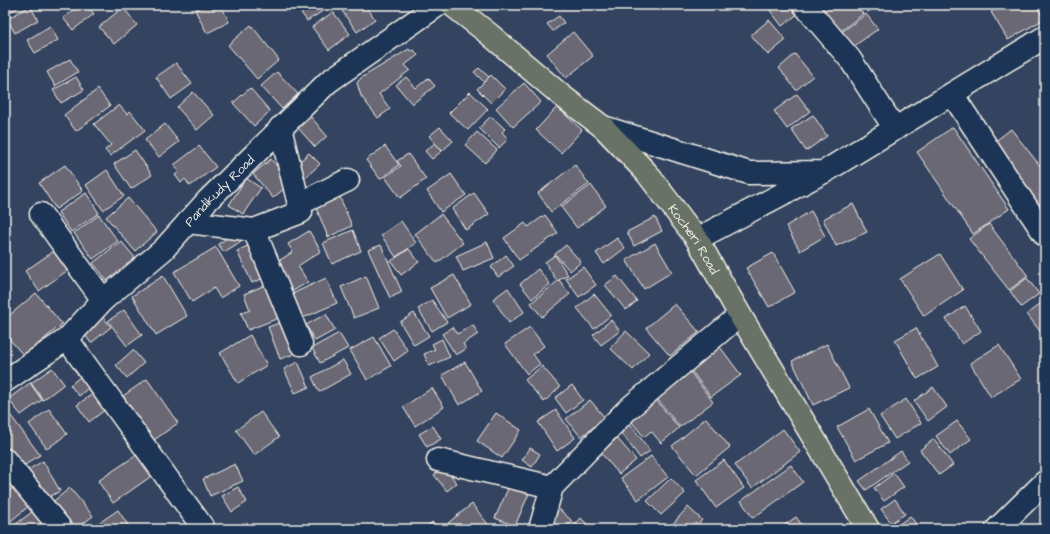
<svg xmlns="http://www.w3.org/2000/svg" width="1050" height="534" font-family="'Architects Daughter',sans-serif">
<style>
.building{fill:#6b6775;stroke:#f4f1e8}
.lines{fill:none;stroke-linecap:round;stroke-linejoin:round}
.minor-casing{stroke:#f4f1e8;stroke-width:25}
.major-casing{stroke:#f4f1e8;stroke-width:25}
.minor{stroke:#1d3557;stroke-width:22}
.major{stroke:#697266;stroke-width:22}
.labels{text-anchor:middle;stroke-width:3.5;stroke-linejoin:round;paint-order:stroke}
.street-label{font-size:13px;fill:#f4f1e8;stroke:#1d3557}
</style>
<rect width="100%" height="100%" fill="#344460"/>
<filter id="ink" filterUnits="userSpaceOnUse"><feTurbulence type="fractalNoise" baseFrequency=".025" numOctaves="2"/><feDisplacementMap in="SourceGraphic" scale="8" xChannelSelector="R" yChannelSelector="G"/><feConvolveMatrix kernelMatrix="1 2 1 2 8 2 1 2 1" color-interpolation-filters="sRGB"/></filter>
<g filter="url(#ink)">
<!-- building -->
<path class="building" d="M5,5H22L5,15Z
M81,5H87L94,14L73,30L63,18Z
M205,5H221L229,22L207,33L195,10Z
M296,5H327L329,7L307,21Z
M345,5H365L375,19L357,32L340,8Z
M766,5H798L803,10L782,26Z
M824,5H856L863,14L833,37L814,13Z
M863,5H877L868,12Z
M1003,5H1036L1044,19L1008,40L991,12Z
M30,6L38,20L15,33L7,19Z
M123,7L137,25L114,44L99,27Z
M333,12L350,34L329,50L312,27Z
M866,14L878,29L850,49L839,34Z
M559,16L564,23L553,31L547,24Z
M769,20L786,40L768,55L751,35Z
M251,25L279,60L257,79L228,45Z
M50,26L58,40L35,53L27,40Z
M573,32L593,56L566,78L547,54Z
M409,49L411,51L414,50L418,55L405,65L410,70L379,94L390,109L378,118L361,96L357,83L361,78Z
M795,54L813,76L796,90L779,68Z
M70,59L78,72L55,86L47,72Z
M176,63L192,84L171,99L156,77Z
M479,68L489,77L484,82L474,72Z
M277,72L298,94L282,109L261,86Z
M491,75L505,89L491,103L477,89Z
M76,77L84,90L61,103L53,90Z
M406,77L416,88L428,78L435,86L412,104L396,85Z
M524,83L541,102L513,127L496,108Z
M250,88L270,111L254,126L233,103Z
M98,89L110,106L76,131L64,115Z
M193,92L214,115L197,130L177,107Z
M470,92L488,109L468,130L449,113Z
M797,94L810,111L787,129L774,111Z
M119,105L127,114L130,111L145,130L110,156L105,150L111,145L94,124Z
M557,107L582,130L561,153L536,130Z
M813,115L827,136L806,151L791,129Z
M491,116L505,129L502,132L508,139L499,148L479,128Z
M311,117L327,136L315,147L298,128Z
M165,124L179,142L159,157L145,140Z
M440,127L453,141L442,151L429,136Z
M953,127L1009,209L973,234L917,152Z
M1011,129L1045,172V212L992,144Z
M477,132L497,150L485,163L465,145Z
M435,143L442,151L432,159L425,151Z
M199,146L216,167L190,186L185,179L181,183L175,175L179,172L174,165Z
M385,146L399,165L380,179L366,160Z
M135,150L152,175L131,189L114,164Z
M309,153L320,164L306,177L295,166Z
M408,154L426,179L400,198L385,177L401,166L397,161Z
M271,159L291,183L273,198L253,174Z
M65,165L83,191L56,209L39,183Z
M575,165L589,184L551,212L538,193Z
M107,170L124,196L103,210L86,185Z
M451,174L466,195L441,212L427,191Z
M246,178L261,188L243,214L229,205Z
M591,185L606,206L577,228L561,207Z
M86,193L99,213L71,232L58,212Z
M474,193L489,214L466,230L452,209Z
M339,195L352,226L328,237L315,205Z
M128,198L157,232L135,251L106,217Z
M853,204L867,232L836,246L823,219Z
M811,211L825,236L800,251L786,226Z
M441,214L463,243L437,263L415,234Z
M99,215L118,241L93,259L74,233Z
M545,215L558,233L519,260L504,238L525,223L528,227Z
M655,217L662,231L634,246L627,232Z
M401,221L416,243L396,257L381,235Z
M989,224L1028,276L1009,290L969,239Z
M239,230L245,239L224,252L218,244Z
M353,230L361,251L332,264L323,243Z
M309,231L321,251L298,266L308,282L293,291L275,263L293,252L288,244Z
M617,238L625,248L604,264L596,253Z
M121,241L137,260L109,283L93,263Z
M487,242L494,258L463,271L456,256Z
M254,243L269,276L252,283L237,251Z
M655,243L672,272L644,289L626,260Z
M381,245L402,292L390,298L368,250Z
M566,245L581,262L570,271L555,254Z
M216,247L239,286L220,298L214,288L192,302L174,272Z
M409,249L419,262L401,275L391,261Z
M54,251L68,270L39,291L25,271Z
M773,253L795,292L769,307L746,268Z
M940,254L963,290L924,316L900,279Z
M506,255L514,266L498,277L491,267Z
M555,255L568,275L557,281L545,262Z
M583,267L596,285L579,297L566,279Z
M538,269L550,284L532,299L520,284Z
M454,275L471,304L447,318L430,288Z
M163,276L187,316L156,335L132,296Z
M366,276L379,308L354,318L341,287Z
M617,276L637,301L626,310L605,285Z
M326,278L337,303L303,318L292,294Z
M1027,278L1039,294L1021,307L1010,291Z
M559,280L570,294L542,317L531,303Z
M275,281L289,314L248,330L241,313L250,310L244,294Z
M508,288L524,312L509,323L493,299Z
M36,293L62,324L24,356L5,334V319Z
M594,294L611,315L594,329L577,308Z
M432,300L447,322L432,331L418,309Z
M1045,300V338L1027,314Z
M675,304L699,332L670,356L646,328Z
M965,306L981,331L962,344L946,319Z
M124,310L142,335L127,346L108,321Z
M414,313L429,336L414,345L400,322Z
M326,314L335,330L315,341L306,325Z
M102,316L111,327L91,343L82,331Z
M290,319L302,351L280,359L268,327Z
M611,320L620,331L601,345L593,335Z
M473,325L478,334L463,344L466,349L456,355L442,334L453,327L457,334Z
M530,327L544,346L533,354L540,364L527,374L505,344Z
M916,328L938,367L917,379L895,340Z
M393,329L408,351L394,361L379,338Z
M626,331L649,353L633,370L610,348Z
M339,333L348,348L320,363L312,348Z
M250,335L267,365L238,383L220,353Z
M374,337L391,366L367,380L350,350Z
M442,339L450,357L429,366L424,354L435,349L432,344Z
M717,343L741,375L711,397L687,365Z
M827,344L849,388L813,405L792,361Z
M999,345L1021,379L991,397L970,363Z
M133,350L144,363L127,378L116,365Z
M343,360L351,374L319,392L312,377Z
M298,362L309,387L295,393L284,369Z
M465,362L482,391L459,405L442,375Z
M542,366L560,387L544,402L525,380Z
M52,368L64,384L43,400L31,383Z
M688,369L713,402L680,427L654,395Z
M85,373L94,383L79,396L70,385Z
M147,379L178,423L154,440L123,396Z
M30,383L42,400L21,415L8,399Z
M572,385L583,400L566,413L555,398Z
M933,387L947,407L928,421L914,401Z
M432,388L444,407L415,426L403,407Z
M98,390L110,406L89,422L77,405Z
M906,399L921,423L895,439L880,416Z
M590,400L605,418L581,437L566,419Z
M656,400L679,428L661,443L651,431L644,437L631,421Z
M49,409L67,434L47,449L29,424Z
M869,409L888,443L856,460L837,427Z
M556,410L575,438L557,451L538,422Z
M8,412L40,455L19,469L5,449V414Z
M261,412L279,437L254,455L236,430Z
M496,413L521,430L502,458L477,441Z
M706,418L730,447L696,475L672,446Z
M957,421L971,439L950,455L936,436Z
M629,422L650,451L640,458L619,430Z
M433,426L441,439L427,447L419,434Z
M783,429L800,452L752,488L735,465Z
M617,438L636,460L619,474L601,453Z
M934,439L953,465L939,475L920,450Z
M530,448L540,454L532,467L522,460Z
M901,451L908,461L866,490L859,481Z
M138,454L153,475L113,503L98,481Z
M651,456L668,477L638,500L621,478Z
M724,460L744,488L716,508L696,480Z
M43,461L60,491L40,502L23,473Z
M235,464L243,481L210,496L203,479Z
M791,465L803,482L753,518L741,501Z
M443,467L457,483L447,491L434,475Z
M894,473L904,487L884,501L874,488Z
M671,478L685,493L661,515L647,501Z
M511,482L530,491L515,526L495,518Z
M14,487L29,506L7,524L5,522V494Z
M238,487L247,502L232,512L222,496Z
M70,488L93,516L76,529H64L46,507Z
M895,499L905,514L891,523L881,509Z
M472,504L491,528L490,529H452L448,523Z
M40,506L50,529H19L16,524Z
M688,507L702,520L694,529H670L669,528Z
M558,508L572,521L565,529H545L541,526Z
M118,510L130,528L128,529H103L99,523Z
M910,516L920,529H893Z
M796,517L805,529H779Z
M581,518L592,529H571Z
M432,522L437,529H424Z"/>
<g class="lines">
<!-- minor casing -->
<g class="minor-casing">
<g id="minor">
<path d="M804,5L850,59L895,129"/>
<path d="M952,94L1045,235"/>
<path d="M603,127L749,173L824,172L1045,37"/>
<path d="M299,204L348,180"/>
<path d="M41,214L103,300"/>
<path d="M188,222L254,230L301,212L280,128"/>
<path d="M254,230L301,344"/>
<path d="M697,239L820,174"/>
<path d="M67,339L204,529"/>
<path id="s1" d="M5,381L67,339L103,300L163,250L207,201L328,82L438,5"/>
<path d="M5,460L61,529"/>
<path d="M438,460L552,487"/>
<path d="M540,529L552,487L627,410L740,315"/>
<path d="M997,529L1045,482"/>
</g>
</g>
<!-- major casing -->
<g class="major-casing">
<g id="major">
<path id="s2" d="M452,5L489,34L562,96L603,127L646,172L697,239L740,315L868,529"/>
</g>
</g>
<!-- minor -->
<use href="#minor" class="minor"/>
<!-- major -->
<use href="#major" class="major"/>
</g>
</g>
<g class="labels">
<!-- street labels -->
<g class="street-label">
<text dy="5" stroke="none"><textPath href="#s1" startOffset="288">Pandikudy Road</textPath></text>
<text dy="5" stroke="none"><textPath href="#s2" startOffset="339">Kocheri Road</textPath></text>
</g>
</g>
<!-- margin -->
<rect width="1050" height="534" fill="none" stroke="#1d3557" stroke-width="20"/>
<rect x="10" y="10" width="1030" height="514" fill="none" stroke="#f4f1e8" stroke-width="1.5" filter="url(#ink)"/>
</svg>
